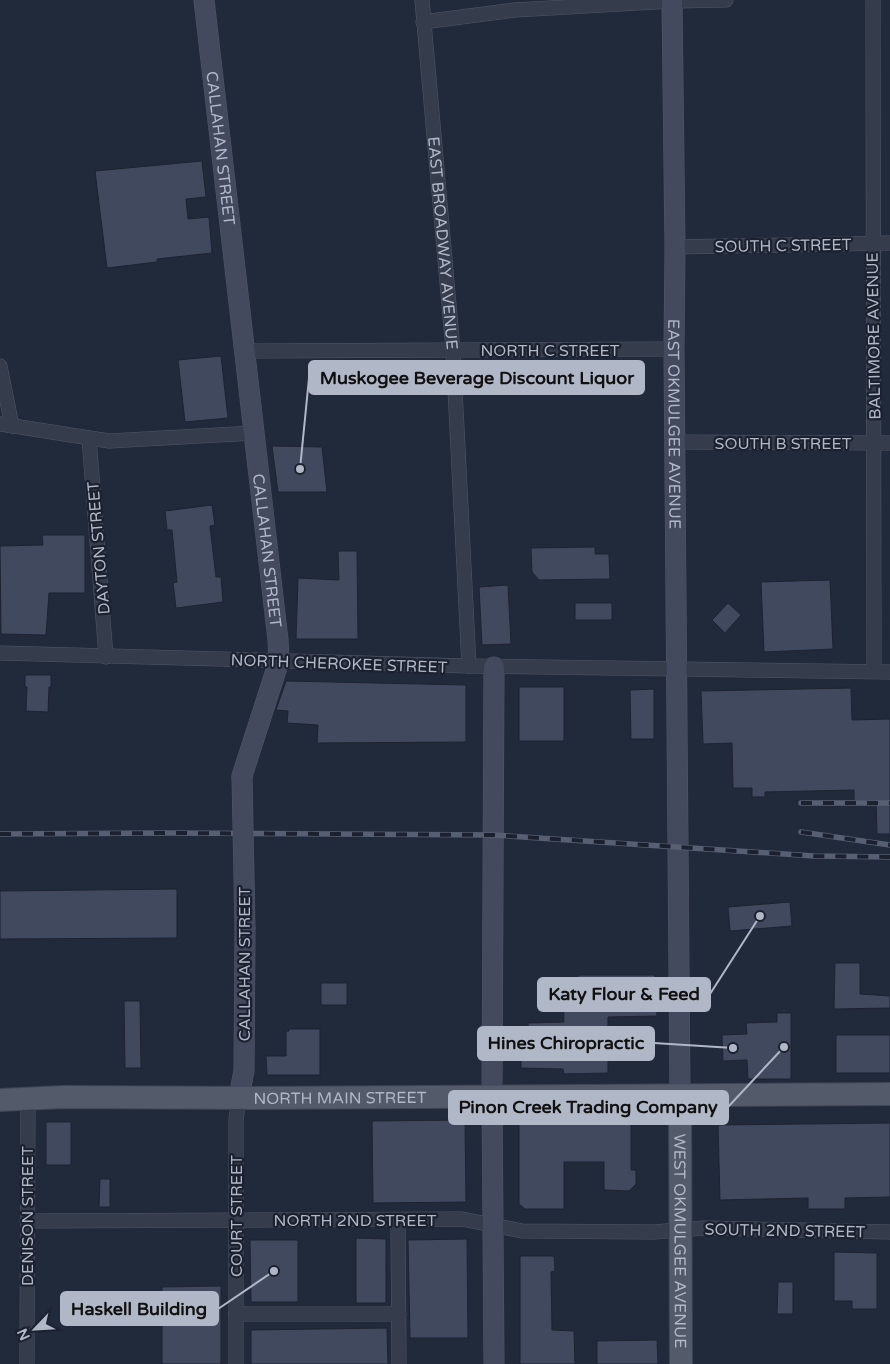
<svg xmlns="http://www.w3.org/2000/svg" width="890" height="1364" font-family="'Varela Round',sans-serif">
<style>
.building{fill:#40495d;stroke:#1d2331}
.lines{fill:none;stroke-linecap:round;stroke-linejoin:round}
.street-casing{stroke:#505766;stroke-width:15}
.secondary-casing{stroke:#505766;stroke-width:21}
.primary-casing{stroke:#3e4554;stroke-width:24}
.street{stroke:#353c4b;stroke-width:14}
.secondary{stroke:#434a5e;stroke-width:20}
.primary{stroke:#535b6b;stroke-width:22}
.rail-casing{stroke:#575f72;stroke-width:5.5}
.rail{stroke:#1b212f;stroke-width:4;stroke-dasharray:11;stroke-linecap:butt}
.secondary-bridge-casing{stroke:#505766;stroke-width:21;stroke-linecap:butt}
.secondary-bridge{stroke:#434a5e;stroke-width:20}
.labels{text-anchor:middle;stroke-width:4.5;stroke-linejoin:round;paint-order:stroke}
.street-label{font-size:16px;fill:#b0b7c7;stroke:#1b212f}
.leader{fill:none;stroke:#b0b7c7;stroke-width:2}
.callout-dot{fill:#b0b7c7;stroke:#1b212f;stroke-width:2}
.callout{fill:#b0b7c7;stroke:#b0b7c7;stroke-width:2}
.callout-label{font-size:18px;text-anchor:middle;font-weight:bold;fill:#111}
</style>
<rect width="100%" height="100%" fill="#212a3b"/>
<!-- building -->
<path class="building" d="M202,161L206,197L186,199L188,219L209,217L212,253L157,259V262L107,268L95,171Z
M221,356L228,418L185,422L178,360Z
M272,446L322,447L327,492H278Z
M212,505L215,525L210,526L216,577H221L223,602L176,608L173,583L177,582L172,530H167L165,511Z
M42,535H85V593H49L46,635L1,634L0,546L43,545Z
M595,547V554H609L610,579L539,580L532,572L531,548Z
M338,551H357L358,639H296L298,578L339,580Z
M830,580L833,649L764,652L761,582Z
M508,585L511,644L482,645L479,587Z
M575,603H612V620H575Z
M728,603L741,615L725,633L712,620Z
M25,675H51V687H49L48,712L26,711L27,687H25Z
M286,681L466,685V742L317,743L318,725L287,723L288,711L276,710Z
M519,687H564V741H519Z
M851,688L852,720L890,719V834H877L876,801H854V790L765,792V797H752V788H733L732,743L703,744L701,691Z
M654,689V739H631L630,690Z
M177,889V938L0,939V891Z
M790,902L792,926L730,931L728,907Z
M835,963H860V994L890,996V1008L834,1009Z
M578,975H655L657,1016L608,1017V1073L564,1074L563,1069L521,1068V1037H529L528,1023L564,1022L563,999L579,998Z
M321,983H347V1005H321Z
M124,1001H140L141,1068H125Z
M777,1013H791V1079H748L747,1060L723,1061L722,1035L747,1034L746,1023L777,1022Z
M289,1029H320V1075H267L266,1056H286V1031H289Z
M836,1035H890V1073H836Z
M519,1119L631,1120V1170H636V1184L629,1191L604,1190V1162H564V1209H525L519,1204Z
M465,1120L466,1202L373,1203L372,1121Z
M46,1122H71V1165H46Z
M890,1123V1197L845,1198V1209H808V1198L720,1200L718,1125Z
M100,1179H110V1207H99Z
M356,1238L386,1239V1303H356Z
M467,1239L468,1338H410L408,1240Z
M250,1240H298V1302H251Z
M834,1252L877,1253V1309H852V1301H834Z
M520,1256H554L555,1271L551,1272L552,1330L574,1331L575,1364H520Z
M778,1282H793V1314H777Z
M221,1286V1364H162V1287Z
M387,1328L388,1364H251V1330Z
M657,1340L658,1364H597V1341Z"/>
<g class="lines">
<!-- street casing -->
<g class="street-casing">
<g id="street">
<path id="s1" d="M422,0L453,350L469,666"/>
<path d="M873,0C872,224 874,448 874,671"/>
<path d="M423,22L515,10L672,1L726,0"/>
<path d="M675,247L890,243"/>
<path d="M245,351L674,349"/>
<path d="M0,366L12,426"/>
<path d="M0,424L109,441L254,433"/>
<path d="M89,438L106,657"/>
<path d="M675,442L890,443"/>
<path d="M0,653L469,666L890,672"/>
<path d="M398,1220L399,1364"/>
<path d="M27,1221L462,1219L522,1231L654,1232L704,1228L890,1232"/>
<path d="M236,1314H399"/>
<path d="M27,1364L28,1097"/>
<path d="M236,1364V1120L239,1097"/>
</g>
</g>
<!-- secondary casing -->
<g class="secondary-casing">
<g id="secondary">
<path id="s2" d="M204,0L278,640L279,661L242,776"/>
<path id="s3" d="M672,0L675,247L674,349L680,1096"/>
<path d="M239,1097L244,1071L245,929"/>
<path d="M494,1364L492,1095L494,667"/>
</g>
</g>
<!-- primary casing -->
<g class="primary-casing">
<g id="primary">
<path id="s4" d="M680,1096L681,1364"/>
<path id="s5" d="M0,1100L64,1097L257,1098L890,1094"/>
</g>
</g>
<!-- street -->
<use href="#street" class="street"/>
<!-- secondary -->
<use href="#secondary" class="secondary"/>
<!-- primary -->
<use href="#primary" class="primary"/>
<!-- rail casing -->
<g class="rail-casing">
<path id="rail" d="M801,803H890
M801,832L890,845
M0,834L168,833L494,835L814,856L890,857"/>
</g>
<!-- rail -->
<use href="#rail" class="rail"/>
<!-- secondary-bridge casing -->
<g class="secondary-bridge-casing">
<path id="secondary-bridge" d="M242,776L245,929"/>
</g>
<!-- secondary-bridge -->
<use href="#secondary-bridge" class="secondary-bridge"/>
</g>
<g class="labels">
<!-- street labels -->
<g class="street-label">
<text dy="6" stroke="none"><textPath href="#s2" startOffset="149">CALLAHAN STREET</textPath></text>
<text dy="6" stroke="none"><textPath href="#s1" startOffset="244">EAST BROADWAY AVENUE</textPath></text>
<text transform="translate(783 245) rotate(-1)" y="6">SOUTH C STREET</text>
<text transform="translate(873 336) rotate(-91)" y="6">BALTIMORE AVENUE</text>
<text x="550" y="356">NORTH C STREET</text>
<text dy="6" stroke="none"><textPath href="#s3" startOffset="424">EAST OKMULGEE AVENUE</textPath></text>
<text x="783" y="449">SOUTH B STREET</text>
<text transform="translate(98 548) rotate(-95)" y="6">DAYTON STREET</text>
<text dy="6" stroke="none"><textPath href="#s2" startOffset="554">CALLAHAN STREET</textPath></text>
<text transform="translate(339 663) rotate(2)" y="6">NORTH CHEROKEE STREET</text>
<text transform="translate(244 964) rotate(-90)" y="6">CALLAHAN STREET</text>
<text dy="6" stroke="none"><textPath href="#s5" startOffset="340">NORTH MAIN STREET</textPath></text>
<text transform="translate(27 1216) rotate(-90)" y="6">DENISON STREET</text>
<text transform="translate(236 1216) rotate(-90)" y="6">COURT STREET</text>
<text x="355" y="1226">NORTH 2ND STREET</text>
<text transform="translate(785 1230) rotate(1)" y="6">SOUTH 2ND STREET</text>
<text dy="6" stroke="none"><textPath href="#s4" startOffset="145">WEST OKMULGEE AVENUE</textPath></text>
</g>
</g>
<!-- callouts -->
<path class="leader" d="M300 469L309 378M760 916L710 994M733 1048L654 1043M784 1047L728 1107M274 1271L218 1309"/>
<g class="callout-dot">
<circle cx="300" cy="469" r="5"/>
<circle cx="760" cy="916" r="5"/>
<circle cx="733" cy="1048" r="5"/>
<circle cx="784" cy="1047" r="5"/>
<circle cx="274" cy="1271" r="5"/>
</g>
<g class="callout">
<rect x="309" y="361" width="335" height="33" rx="5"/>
<rect x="538" y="978" width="172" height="33" rx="5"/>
<rect x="478" y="1027" width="176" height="33" rx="5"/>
<rect x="449" y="1091" width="279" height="33" rx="5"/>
<rect x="61" y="1292" width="157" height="33" rx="5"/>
</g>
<g class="callout-label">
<text x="477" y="384">Muskogee Beverage Discount Liquor</text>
<text x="624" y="1000">Katy Flour &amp; Feed</text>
<text x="566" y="1049">Hines Chiropractic</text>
<text x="588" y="1113">Pinon Creek Trading Company</text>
<text x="139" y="1315">Haskell Building</text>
</g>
<!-- north arrow -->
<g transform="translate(35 1329) rotate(245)" stroke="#1b212f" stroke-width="4" paint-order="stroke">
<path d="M0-4L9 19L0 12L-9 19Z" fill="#b0b7c7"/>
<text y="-8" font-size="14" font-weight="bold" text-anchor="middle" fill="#b0b7c7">N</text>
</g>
</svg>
